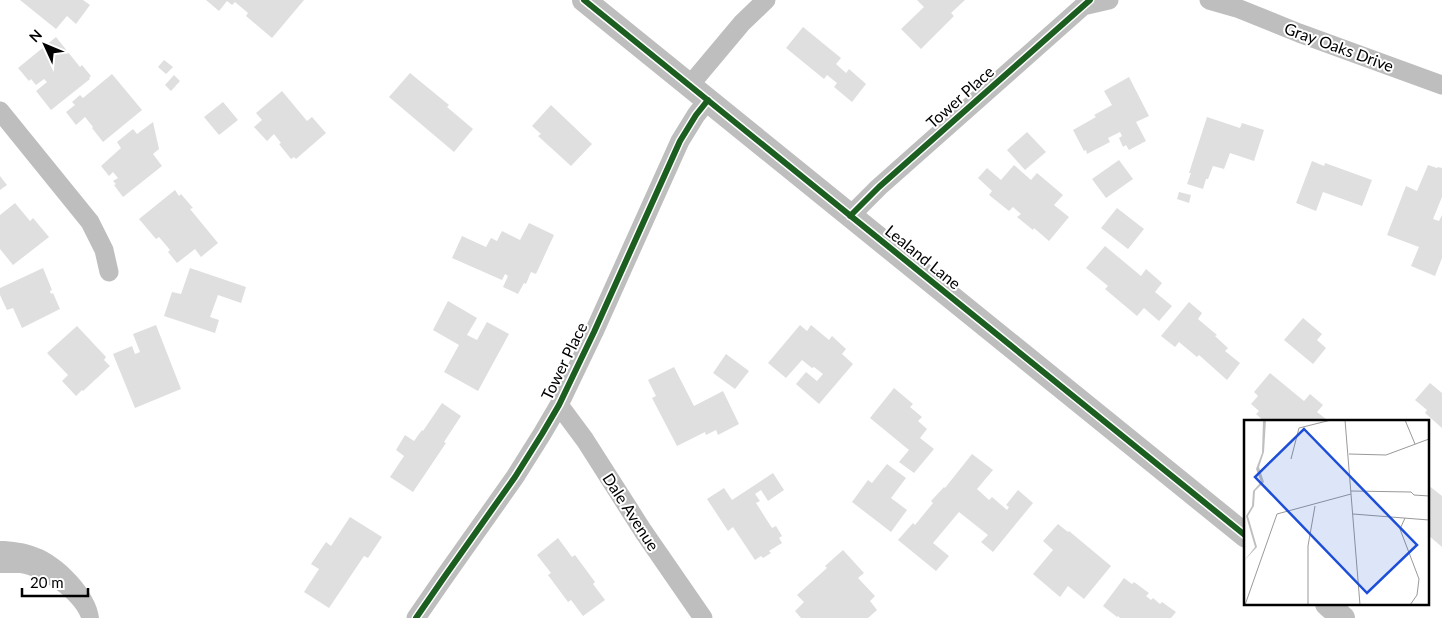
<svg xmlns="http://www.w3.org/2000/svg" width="1442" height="618" font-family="Lato,sans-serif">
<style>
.water{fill:#bfbfbf}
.building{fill:#dfdfdf}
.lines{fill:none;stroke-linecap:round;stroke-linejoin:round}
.minor{stroke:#bebebe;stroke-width:19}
.tertiary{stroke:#bebebe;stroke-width:24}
.cycleway-casing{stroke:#fff;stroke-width:9}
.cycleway{stroke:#1b5e20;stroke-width:6}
.labels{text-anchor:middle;stroke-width:4;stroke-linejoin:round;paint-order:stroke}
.street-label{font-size:16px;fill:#000;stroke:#fff}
.inset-road{fill:none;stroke:#999;stroke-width:1}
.view{fill:#1d4ed8;fill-opacity:0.15;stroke:#1d4ed8;stroke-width:2.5}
.inset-edge{fill:none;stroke:#000;stroke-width:2.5}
</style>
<rect width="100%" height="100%" fill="#fff"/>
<!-- water -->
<path class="water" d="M0,541C12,541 26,543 38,548C62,556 97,592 99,618H81C74,598 40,576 20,573C13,573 6,573 0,573Z"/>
<!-- building -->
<path class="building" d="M20,0H83L90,5L76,24L67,16L56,29Z
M206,0H304L272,38L246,16L248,13L235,2L232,5L227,1L219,11Z
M917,0H965L951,13L954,16L921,49L901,29L924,7Z
M803,27L841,58L836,64L846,73L849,69L866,84L852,102L834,87L837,83L827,75L824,79L786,48Z
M56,37L80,67L82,65L91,76L89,78L90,79L51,110L36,91L47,82L44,79L36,85L31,79L29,81L18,68Z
M164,60L173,67L166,74L158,67Z
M410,73L449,105L447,107L473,129L454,152L389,97Z
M112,74L142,110L103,142L92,128L93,127L85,117L76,125L66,112L75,105L72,102L80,95L83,98Z
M174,75L180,81L171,91L165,85Z
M1129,77L1149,116L1136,122L1146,141L1129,150L1126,145L1123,147L1119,138L1122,136L1120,132L1108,138L1110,142L1087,154L1086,150L1084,151L1073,130L1096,117L1094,115L1112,105L1104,91Z
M282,91L307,121L312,117L326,133L296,159L294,157L291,159L279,144L281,143L274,134L267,141L254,127L262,120L256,113Z
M223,102L238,120L219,135L204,117Z
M551,105L592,144L571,166L538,136L541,134L532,126Z
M1207,117L1240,128L1242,123L1264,130L1254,161L1230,153L1224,169L1213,166L1208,179H1206L1203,189L1187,184L1191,173H1189Z
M153,122L159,149L153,154L162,166L123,197L114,185L116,184L113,181L118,178L113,172L109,176L101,166L121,148L117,142L133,129L137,134Z
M1027,132L1046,152L1025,170L1007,150Z
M1119,160L1133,179L1106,198L1092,179Z
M1312,161L1324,166L1325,163L1372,180L1362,206L1323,192L1316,211L1296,203Z
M1014,165L1031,180L1037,173L1063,195L1054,205L1069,217L1049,241L1034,228L1033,230L1017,217L1021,214L1013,207L1009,211L989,195L992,191L978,178L987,168L1001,180Z
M1428,165L1437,168L1438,167L1442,168V197L1433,219L1439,221L1442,215V258L1435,276L1411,266L1419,247L1387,235L1406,186L1417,191Z
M0,176L7,185L0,190Z
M175,190L179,196L181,194L193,208L190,209L218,243L201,257L195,249L177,263L168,252L170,250L159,237L156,239L139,219Z
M1179,192L1191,195L1189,203L1177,199Z
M15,203L30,221L33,218L49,237L13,265L0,249V215Z
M1117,208L1144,229L1128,249L1101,228Z
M529,223L554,235L536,274L531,272L526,284L524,283L518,294L503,287L508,276L505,274L502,280L452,258L462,236L486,247L491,238L497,241L502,231L520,240Z
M1105,246L1141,276L1146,269L1162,283L1155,292L1172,306L1159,321L1144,308L1137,316L1105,289L1108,286L1086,268Z
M43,268L52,290L50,291L51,294L53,293L60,309L22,328L13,308L7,310L0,295V288Z
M190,268L246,287L241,303L218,295L210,317L219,320L215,333L164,316L172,292L181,294Z
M448,301L477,318L467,335L477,340L487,322L509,334L478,391L444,372L459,345L433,330Z
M1189,302L1202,313L1198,319L1217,335L1215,336L1228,348L1225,351L1240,363L1227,380L1199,355L1197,357L1179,342L1175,347L1161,336Z
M1303,318L1322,334L1317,340L1326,348L1313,364L1284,340Z
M156,325L181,389L135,408L113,354L132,346L135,354L140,352L133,334Z
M800,325L807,331L811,325L829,340L832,336L846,349L842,354L853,364L819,404L796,384L806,372L817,381L823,374L814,367L812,368L802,360L786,378L768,363Z
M77,326L106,357L104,360L110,366L83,391L82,390L76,396L62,381L68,375L47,353Z
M726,354L749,371L735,389L713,373Z
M674,367L694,406L723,391L739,424L718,435L716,430L706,435L705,432L677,446L652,398L656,396L648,380Z
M1270,373L1304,401L1310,394L1323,405L1317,412L1327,420L1326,422H1265L1256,414L1259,411L1251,404L1258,396L1254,392Z
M1430,383L1442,393V428L1425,413L1427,410L1415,400Z
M894,388L913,404L910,407L922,417L918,421L927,429L920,438L934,449L914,473L899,462L909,450L870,418Z
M442,403L461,416L444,442L446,443L413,492L390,477L404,456L396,450L405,435L414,441L422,430L423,431Z
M972,454L993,470L977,489L989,500L992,497L1007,510L1009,507L1006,505L1018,490L1033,503L993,552L981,542L988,535L959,512L933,543L949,556L936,571L898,540L913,523L915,525L933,503L931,501L944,487L945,488Z
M887,464L906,478L891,498L907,510L891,532L852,502L868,480L872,483Z
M773,473L784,490L768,501L761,490L755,494L760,501L756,503L772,528L776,526L782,536L779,538L782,543L769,551L771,553L763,558L761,556L755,560L733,527L728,531L707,499L724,488L732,500Z
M1428,485L1442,496V547L1428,535Z
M350,517L382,537L368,558L364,556L329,608L304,592L319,569L311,564L326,542L331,546Z
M1058,524L1068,532L1069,531L1111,566L1084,599L1068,586L1060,597L1033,574L1053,550L1043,541Z
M558,538L572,557L575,555L595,582L593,584L605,600L583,616L571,600L568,602L548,575L551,573L537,555Z
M843,550L864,573L858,578L875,596L870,601L877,610L868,618H801L795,611L804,602L797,595L827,568L825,566Z
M1124,578L1132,584L1134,582L1149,593L1146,596L1151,600L1153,598L1160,604L1162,602L1176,612L1171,618H1120L1118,616L1117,617L1103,606Z"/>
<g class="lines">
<!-- minor -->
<path class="minor" d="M1209,0L1237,8
M1228,0L1237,8L1299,33L1442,85
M1083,6L1109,0
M690,85L742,23L766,0
M0,111L90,222L104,250L109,272
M850,216L879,187L1090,0
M559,405L585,440L643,531L703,618
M416,618L445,576L515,477L542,434L559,405L594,332L680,141L696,115L708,100"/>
<!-- tertiary -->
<path class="tertiary" d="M584,0L1246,536
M1327,604L1343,618"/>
<!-- cycleway casing -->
<g class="cycleway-casing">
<path id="cycleway" d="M584,0L1246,536
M850,216L879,187L1090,0
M416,618L445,576L515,477L542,434L559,405L594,332L680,141L696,115L708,100"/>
</g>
<!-- cycleway -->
<use href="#cycleway" class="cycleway"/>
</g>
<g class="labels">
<!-- street labels -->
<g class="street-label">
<text transform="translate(1339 47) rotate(20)" y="6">Gray Oaks Drive</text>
<text transform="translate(960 97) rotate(-42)" y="6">Tower Place</text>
<text transform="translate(923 257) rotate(39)" y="6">Lealand Lane</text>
<text transform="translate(564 361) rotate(-64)" y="6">Tower Place</text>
<text transform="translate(631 512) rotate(57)" y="6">Dale Avenue</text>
</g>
</g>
<!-- overview -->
<g transform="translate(1244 420)">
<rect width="185" height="185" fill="#fff"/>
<path d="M19,0H22L20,32L15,47L20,62L11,71L10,86L4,96L13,127L0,141L11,127L2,96L8,86L9,71L17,62L12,49L18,33Z" fill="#bfbfbf"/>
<path class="inset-road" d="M101,0L116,185M161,0L171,24M105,34L142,35L185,19M47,39L55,8L87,0M107,71L167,72L170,75L185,76M109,94L185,100M161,98L156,109L175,159L173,175L166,185M1,185L33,94L107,74M64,185V126L71,86"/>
<path class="view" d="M60,9L173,125L123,173L11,57Z"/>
<rect width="185" height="185" class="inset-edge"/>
</g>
<!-- north arrow -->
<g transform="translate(45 45) rotate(314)" stroke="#ffffff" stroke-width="4" paint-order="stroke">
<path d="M0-4L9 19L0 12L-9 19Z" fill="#000000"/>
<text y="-8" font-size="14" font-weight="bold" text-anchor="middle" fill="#000000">N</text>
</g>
<!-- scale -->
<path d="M22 588v8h66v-8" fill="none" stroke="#000000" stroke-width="2.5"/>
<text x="30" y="588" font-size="15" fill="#000000" stroke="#ffffff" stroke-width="4" paint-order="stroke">20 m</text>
</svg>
